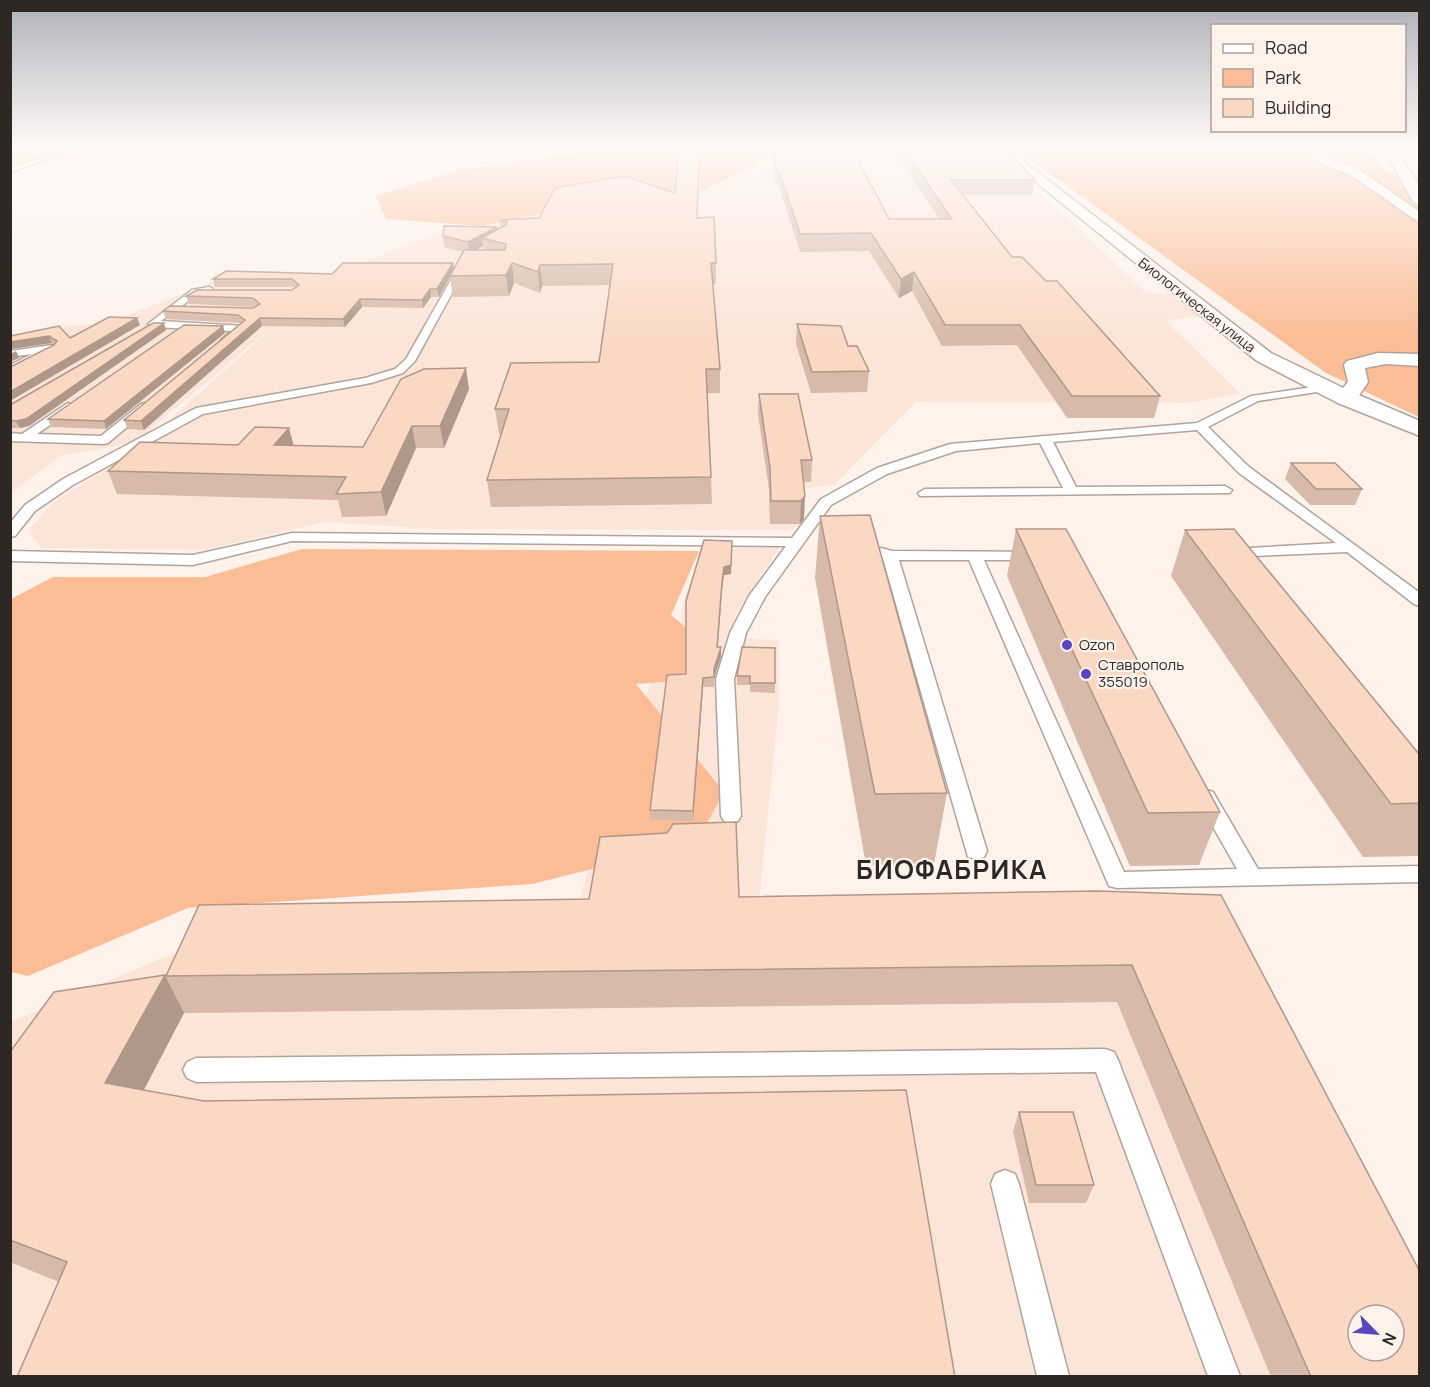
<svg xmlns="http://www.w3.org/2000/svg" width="1430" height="1387" font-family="Manrope,sans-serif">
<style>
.built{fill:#fbe5d8;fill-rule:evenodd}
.green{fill:#fbbd96}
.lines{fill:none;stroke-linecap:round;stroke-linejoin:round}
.service-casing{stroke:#b1a39b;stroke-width:3}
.minor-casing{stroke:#b1a39b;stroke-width:3}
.tertiary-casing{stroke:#b1a39b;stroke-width:3}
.service{fill:#fff;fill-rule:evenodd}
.minor{fill:#fff;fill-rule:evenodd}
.tertiary{fill:#fff;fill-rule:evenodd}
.wall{fill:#d7baa9;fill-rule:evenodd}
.shaded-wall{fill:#af9789}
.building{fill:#fad8c4;stroke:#af9789;stroke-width:1.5;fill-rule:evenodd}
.poi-dot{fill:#5945bd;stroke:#fef2eb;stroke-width:2}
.labels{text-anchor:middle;stroke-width:4.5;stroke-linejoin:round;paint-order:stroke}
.far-street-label{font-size:14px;fill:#2e2825;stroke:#fef2eb}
.poi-label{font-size:15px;fill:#2e2825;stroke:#fef2eb;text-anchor:start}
.near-district-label{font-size:26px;font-weight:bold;letter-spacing:1.5px;fill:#2e2825;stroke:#fef2eb}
</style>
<rect width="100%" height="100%" fill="#fef2eb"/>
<!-- built -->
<path class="built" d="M766,146H985L1074,223L1146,293L1169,294L1199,316L1166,321L1240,393L1189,403L916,402L834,485L802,488L804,524L787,530L435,529L325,522L205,550L41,548L28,531L53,502L136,450L280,321L134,443L61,456L11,493L10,340L71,325L105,324L228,276L332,275L430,236L564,204L642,193L714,188L760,165Z
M702,545L781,546L736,613L730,638L779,640V703L757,924L575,921L590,860L640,710L653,679L681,677L682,607Z
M1209,924L1420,1329L1419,1376H11V1022L210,938ZM1358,1315H1394V1351H1358Z"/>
<!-- green -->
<path class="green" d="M10,146H81L11,169Z
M601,146H774L755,166L704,190L640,192L482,226L386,219L376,196L463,169L572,154Z
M1012,146H1360L1389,172L1419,175V417L1326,373Z
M302,549L699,551L671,615L724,658L704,679L636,684L724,792L696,843L532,884L188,908L28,976L11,972V599L53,577H205Z"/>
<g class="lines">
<!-- service casing -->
<g class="service-casing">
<path id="service" d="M80,146H88L10,172V168Z
M464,261L468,264L415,361L403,373L371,383L203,414L73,485L35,511L15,536L10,537V523L25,505L63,479L196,408L365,378L395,369L406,359L460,264Z
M209,287L212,288V292L198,294L161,321L244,326V330L230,342L221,340L231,331L153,327L148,324L192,290Z
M52,345L57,348L56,350L10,373V365L32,354L10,357V351Z
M1326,385L1330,386V390L1258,401L1208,427L1249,467L1420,593V606L1414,604L1347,552L1228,557L1225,554L1233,549L1336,543L1239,473L1197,430L1053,442L1076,487L1225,486L1232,490L1230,493L920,496L918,493L925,489L1063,488L1040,443L956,451L887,474L831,505L765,597L746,633L734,679L741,816L738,821L731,823L724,821L721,816L716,679L730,633L749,596L786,546L292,541L193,565L10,561V551L193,555L292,533L792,538L821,499L877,468L950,444L1197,423L1251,396Z
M68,403L74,407L72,410L37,434L101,436L141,404L145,403L151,407L108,443L104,444L10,441V433L22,434Z
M881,548L892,551L1040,552L1043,555L1040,558L1035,560H984L1124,872L1237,869L1196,797L1199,792L1206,790L1213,792L1258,869L1420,866V882L1117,888L1109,886L969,560H899L987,851L984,857L976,859L968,857L883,559L874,552Z
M1105,1049L1114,1052L1118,1060L1240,1376H1208L1096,1072L196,1082L187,1078L183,1070L187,1062L196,1058Z
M1005,1170L1015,1174L1019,1184L1069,1376H1037L991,1184L995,1174Z"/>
</g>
<!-- minor casing -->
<g class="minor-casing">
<path id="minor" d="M1302,146H1313L1325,156L1357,168L1420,212V223L1349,174L1317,162Z
M1394,152L1398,153L1420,186V206L1413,202L1388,156Z
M1378,353L1420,354V366L1386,364L1365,368L1368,382L1354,403L1346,404L1338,403L1335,398L1348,382L1344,365L1347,361Z"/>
</g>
<!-- tertiary casing -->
<g class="tertiary-casing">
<path id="tertiary" d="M991,146H1004L1271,353L1354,393L1420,421V436L1338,403L1257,361Z"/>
</g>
<!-- service -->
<use href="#service" class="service"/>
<!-- minor -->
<use href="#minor" class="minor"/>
<!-- tertiary -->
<use href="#tertiary" class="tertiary"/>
</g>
<!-- wall -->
<path class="wall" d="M699,146L698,218L716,263V284H712L720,369V393H707L711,477L712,504L491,507L487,480L501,434H499L495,409L599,362L610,285L542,286L540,293L514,283L509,296L453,297L450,277L439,297H431L423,308L362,307L345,327L262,326L144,430L128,429L124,420L241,323L166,319L163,311L253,308L256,307L189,304L186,296L292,290L295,288L294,287H215L213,279L332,274L453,263L454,269L463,252L444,247L443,236L497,227V230L501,228L500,220L539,218L675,193ZM483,246L484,250H476Z
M769,146H851L889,219H939L903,164H900L886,146H1000L1035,180L1032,195H963L1012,257L1160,396L1154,418H1067L1017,345L942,346L912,291L899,298L869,251L800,252L779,186H776Z
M1374,146H1419V151Z
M797,324L848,346L869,371L867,392L811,393L796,344Z
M140,325L55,345L52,343L10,349L59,326L70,338Z
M166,330L29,426L20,428H10V405Z
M225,333L106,429L51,427L48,419Z
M469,389L444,448H416L386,516L342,517L338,500L117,494L108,471L363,447Z
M759,394L812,460L811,482H803L804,519L800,524H770L769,490L758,414Z
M1291,463L1362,489L1355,505H1310L1285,479Z
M820,516L947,793L934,864L866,865L815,578Z
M1016,529L1220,812L1199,865L1130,866L1007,576Z
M1185,530L1419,754V856L1363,857L1171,576Z
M732,549L731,574L724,575L722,590L718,647L721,656L714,678V687H703L693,821L651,820L650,810L686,674Z
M742,647L775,683V693L750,692V685H737V676Z
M1097,891L1419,1377H1271L1117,1002L184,1013L166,976L739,897Z
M165,975L184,1013L144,1090L59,1282L10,1262V1052Z
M1019,1112L1094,1185L1086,1203H1029L1013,1131Z"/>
<!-- shaded-wall -->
<path class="shaded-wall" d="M497,227L498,238H482L483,246L469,254L468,242Z
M453,263L454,270L439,297L437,289Z
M512,263L514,283L509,296L506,275Z
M540,265L542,286L540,293L538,272Z
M914,272L912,291L899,298L901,279Z
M430,289L431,297L423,308L422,300Z
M360,299L362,307L345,327L343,319Z
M137,318L140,325L10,401V392Z
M260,318L262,326L144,430L141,421Z
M164,323L166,330L29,426L20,428L16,421Z
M223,326L225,333L106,429L104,421Z
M49,336L52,343L10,349V342Z
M16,351L19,358L10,362V354Z
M466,368L469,389L444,448L440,426Z
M412,426L416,448L386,516L381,492Z
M289,428L295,450L274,445Z
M805,496L804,519L800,524L801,501Z
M732,541L731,574L724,575L722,590L717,656L722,582L724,567Z
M721,647V656L714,678V669Z
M703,678V687L693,821V811Z
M165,975L184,1013L128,1120L105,1083Z"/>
<!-- building -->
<path class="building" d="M679,146H699L697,218L714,217L716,263H711L720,369H706L711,477L487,480L509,409H495L511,363L599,362L613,264L540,265L538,272L512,263L506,275L450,276L464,250H505L506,244L482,238L506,225L507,222L500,220L539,218L555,188L625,176L675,193Z
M772,146H851L889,219H952L905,150H901L898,146H1000L1015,159L1035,180H951L1012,257H1022L1046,281H1057L1160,396H1072L1020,325H945L914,272L901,279L871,233L800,234L779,171H777Z
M444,226L497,227L468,242L443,236Z
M343,263H453L437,289H430L422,300L360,299L343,319L260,318L141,421L124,420L245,320L238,315L163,311L170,306L253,308L260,304L253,298L186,296L197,290H292L299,285L292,279H213L226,271L332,274Z
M109,317L137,318L10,392V367L54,345L57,341L49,336L10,342V336L59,326L70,338Z
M153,323H164L26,419L16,421L10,420V405Z
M797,324L841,326L848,346H857L869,371L812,372Z
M184,325L223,326L104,421L48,419Z
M466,368L440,426H412L381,492L336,494L346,477L108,471L140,442L238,445L255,427L289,428L274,445L363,447L401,379L424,369Z
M759,394H798L812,460H801L805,496L801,501H771L770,468Z
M1291,463H1335L1362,489H1316Z
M870,515L947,793L875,794L820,516Z
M1016,529H1066L1220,812L1148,813Z
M1234,529L1419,754V803L1391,804L1185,530Z
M704,540L732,541L731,565L724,567L722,582L717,647H721L714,669V677L703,678L693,811L650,810L667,675L686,674V601Z
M742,647L775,648V683H750V676H737Z
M736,822L739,897L1097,891L1221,895L1419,1270V1377H1311L1132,965L166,976L199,905L589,899L600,837L667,833L673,824ZM1358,1315H1394V1351H1358Z
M165,975L105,1083L204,1101L906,1090L955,1377H17L67,1262L10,1240V1052L54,992Z
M1019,1112H1073L1094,1185H1036Z"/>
<!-- sky -->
<linearGradient id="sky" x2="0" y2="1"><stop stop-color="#afb0ba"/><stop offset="0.43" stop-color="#fff9f6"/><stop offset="1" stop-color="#fff9f6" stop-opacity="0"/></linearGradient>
<rect width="1430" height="340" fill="url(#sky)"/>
<!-- markers -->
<g class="poi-dot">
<circle cx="1067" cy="645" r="6"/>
<circle cx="1086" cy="674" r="6"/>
</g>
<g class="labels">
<!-- far-street labels -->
<g class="far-street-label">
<text transform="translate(1197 305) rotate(38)" y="5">Биологическая улица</text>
</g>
<!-- poi labels -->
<g class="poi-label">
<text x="1079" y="650">Ozon</text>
<text x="1098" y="670">Ставрополь<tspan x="1098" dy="17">355019</tspan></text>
</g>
<!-- near-district labels -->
<g class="near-district-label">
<text x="952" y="879">БИОФАБРИКА</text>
</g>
</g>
<!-- border -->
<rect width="1430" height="1387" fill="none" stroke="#2e2825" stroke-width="24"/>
<!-- legend -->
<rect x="1211" y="24" width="195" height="108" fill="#fef2eb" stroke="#aba19c" stroke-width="1.5"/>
<rect x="1223" y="44" width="30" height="9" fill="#ffffff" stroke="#aba19c" stroke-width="1.5"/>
<text x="1265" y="54" font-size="18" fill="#2e2825">Road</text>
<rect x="1223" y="69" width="30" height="18" fill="#fbbd96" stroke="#aba19c" stroke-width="1.5"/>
<text x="1265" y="84" font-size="18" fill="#2e2825">Park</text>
<rect x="1223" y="99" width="30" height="18" fill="#fad8c4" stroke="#aba19c" stroke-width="1.5"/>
<text x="1265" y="114" font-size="18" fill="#2e2825">Building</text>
<!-- north arrow -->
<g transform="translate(1376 1333) rotate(115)"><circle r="28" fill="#fef2eb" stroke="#aba19c" stroke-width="1.5"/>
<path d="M0-4.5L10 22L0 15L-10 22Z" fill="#5945bd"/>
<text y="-9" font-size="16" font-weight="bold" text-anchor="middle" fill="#2e2825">N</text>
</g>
</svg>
